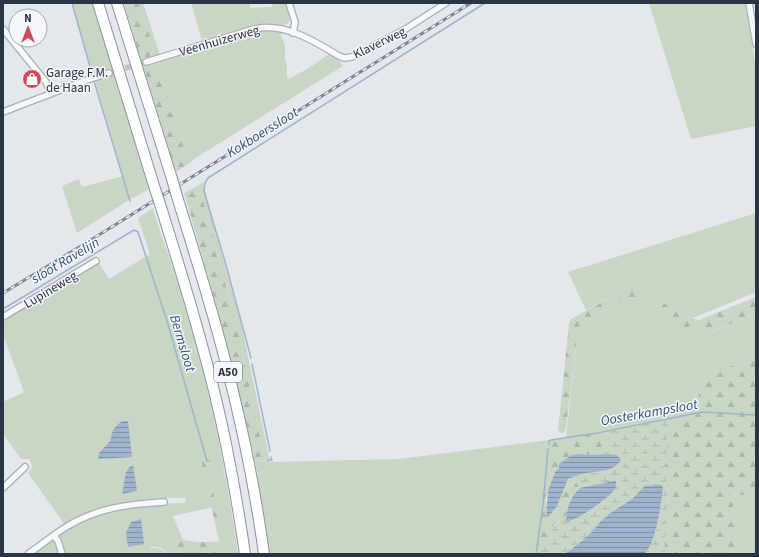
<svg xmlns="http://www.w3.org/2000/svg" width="759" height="557" font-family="'Source Sans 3',sans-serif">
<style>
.green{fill:#c9d6c5;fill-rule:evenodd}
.forest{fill:url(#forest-firs)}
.wetland{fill:url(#wetland-marsh)}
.water{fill:url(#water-rules)}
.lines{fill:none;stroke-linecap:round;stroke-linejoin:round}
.stream{stroke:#9fb4cc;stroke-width:1.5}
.street-tunnel{stroke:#bfc3cb;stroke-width:5.5;stroke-dasharray:5.5 3;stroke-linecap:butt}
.street-casing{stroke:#a9aeb7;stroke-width:8}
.highway-casing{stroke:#8b94a3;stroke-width:12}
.street{stroke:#f7f8fa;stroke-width:5.5}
.highway{stroke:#fff;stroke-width:10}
.rail-casing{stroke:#7d8696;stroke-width:3}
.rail{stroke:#f4f6f9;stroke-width:1.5;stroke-dasharray:4.5;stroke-linecap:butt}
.highway-bridge-casing{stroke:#8b94a3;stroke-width:12;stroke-linecap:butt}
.highway-bridge{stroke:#fff;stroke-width:10}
.labels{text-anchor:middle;stroke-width:3;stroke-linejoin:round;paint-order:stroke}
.shield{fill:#f4f6f9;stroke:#676e7b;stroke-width:1}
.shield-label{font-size:12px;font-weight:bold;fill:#2b3445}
.street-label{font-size:13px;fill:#2b3445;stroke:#f4f6f9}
.poi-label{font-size:13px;fill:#2b3445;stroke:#f4f6f9;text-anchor:start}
.water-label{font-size:14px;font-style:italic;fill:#34527a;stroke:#f4f6f9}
</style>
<defs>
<pattern id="forest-firs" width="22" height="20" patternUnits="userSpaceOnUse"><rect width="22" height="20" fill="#c9d6c5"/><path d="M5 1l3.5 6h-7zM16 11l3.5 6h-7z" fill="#adb8ab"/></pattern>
<pattern id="wetland-marsh" width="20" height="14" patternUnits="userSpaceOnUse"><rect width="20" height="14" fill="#c9d6c5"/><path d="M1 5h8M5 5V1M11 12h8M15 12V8" fill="none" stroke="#adb8ab"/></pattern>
<pattern id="water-rules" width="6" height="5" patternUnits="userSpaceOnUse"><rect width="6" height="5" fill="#9fb4cc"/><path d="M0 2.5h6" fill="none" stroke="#8293a7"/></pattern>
</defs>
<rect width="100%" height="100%" fill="#e4e7ec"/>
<!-- green -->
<path class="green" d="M72,3H93L150,189L129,200L77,233L62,186L79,179L82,187L123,176L95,80L110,76L109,70L93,74Z
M139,3H143L160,55L149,58L148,56L152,53L154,49Z
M191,3H250V8L272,7L273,3H286L290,21C282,30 268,23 257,24L202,41Z
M649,3H745L756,68V126L691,139Z
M269,30L281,33V36L285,45V60L287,64V77L289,79L309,68L330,53L336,57L343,66L194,159L189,164L162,76L151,64L256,31Z
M203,182L214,226L241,323L270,462L399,459L550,440L536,554H269L257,472L259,473L266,466L240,339L199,185Z
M153,208C162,240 175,271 184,303C209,385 226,469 238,554H216L210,542L224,541L206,459H201L213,507L173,516L183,540L168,543L183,554H168C163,548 158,546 150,547V548C156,548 162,548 167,554H64L58,535C95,509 141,504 185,503L186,498C146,496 99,504 65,525L28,473L32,468L31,462L29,459H21L6,438L3,432V402L24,392L3,335V319L35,302L98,262L109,279L150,254L138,218ZM113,430L132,457L99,453L110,441Z
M756,213V292L693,318L634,288H628L586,310L568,272Z
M634,297L694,320V319L699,320L706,335L756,313V354L713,376L709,377L698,390L704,412L566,438L578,328L582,323L630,298Z
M736,492L742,495L756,496V554H735L733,503Z
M51,540L55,541L60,554H32Z"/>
<!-- forest -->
<path class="forest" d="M124,3H139L154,49L153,51L149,56V58L141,60Z
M151,64L153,67L159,69L162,76L189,164L176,172L143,66Z
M199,185L240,339L266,466L265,470L263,473L257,472C238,378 211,286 184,193Z
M628,288H634L693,318L694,320L692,325L685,328L637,298H630L582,323L578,328L566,429L563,433H561L558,430L569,324L571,319Z
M756,297V313L705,335L699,320Z
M756,354V496L742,495L735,493L733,503L735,554H665L664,539L668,529L666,517L668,491L664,469L667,459V434L669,419L703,412C700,396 690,379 713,376Z
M608,431L605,454L588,455L585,454L559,468L555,472L546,497L547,510L545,515L549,516L557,506L568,479L572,477L580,488L576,491L572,498L566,516L554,524L547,541L536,544L550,440Z
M201,459H206L224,541H219Z
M183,540L199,542H210L216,554H183L168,543Z"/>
<!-- wetland -->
<path class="wetland" d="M669,419L667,434V459L664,469L668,491L666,517L668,529L664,539L665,554H644C657,542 660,507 663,489L638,494L609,514L600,522L593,531L578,544L565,554H536V544L547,541C553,526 553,525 566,516V518L572,521L591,510L608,496V482L580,488L572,477L585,473L599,472L619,463L613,454H605L608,431Z"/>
<!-- water -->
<path class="water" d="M123,421H128L132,457L98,459L99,453L110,441L113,430L118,424Z
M581,454L588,455L608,454L617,455L621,460C615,471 597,472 586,473C581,474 573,477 568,479L557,506L549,516L546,517L548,491L555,472L559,468V464L572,455Z
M133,465L137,491L122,494C125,484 123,469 133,465Z
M613,481H616C616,485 616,488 614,490C609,498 575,522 566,522C566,511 571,495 580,488Z
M654,485H661L663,487V489C660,507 657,542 644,554H565L578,544L593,531L600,522L609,514L633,498L645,486Z
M141,519L144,544L128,547L126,533L131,522Z"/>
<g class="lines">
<!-- stream -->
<path class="stream" d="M72,3L92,74
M94,81L130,201
M3,309L134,230L138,232L167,321L207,461H209
M251,358L226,265L204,191L205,183L208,178L485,3
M252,364L270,451
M549,445V441L551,440L597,433L702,412L756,415
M268,460H272L271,457
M536,554L543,505L548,449"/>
<!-- street-tunnel -->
<path class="street-tunnel" d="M109,73L146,62"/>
<!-- street casing -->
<g class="street-casing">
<path id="street" d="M289,3L295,22L293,33
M749,3L756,44
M3,29L46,82L51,94
M146,62L254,29C284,22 314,41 339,56L344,58L352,57L404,30L446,3
M3,112L84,81L109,73
M3,317L96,261
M3,488L25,467
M54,536L58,541L62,554
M28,554C41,545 53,535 66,527C97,508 128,504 164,502"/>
</g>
<!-- highway casing -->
<g class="highway-casing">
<path id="highway" d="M98,3L155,189
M117,3L172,179
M176,193C193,249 211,304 225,360C242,424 255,489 264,554
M160,204C175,252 190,300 203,349C222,416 235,485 245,554"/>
</g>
<!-- street -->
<use href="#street" class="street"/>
<!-- highway -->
<use href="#highway" class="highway"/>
<!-- rail casing -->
<g class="rail-casing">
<path id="rail" d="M3,293L86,243L471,3"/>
</g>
<!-- rail -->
<use href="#rail" class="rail"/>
<!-- highway-bridge casing -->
<g class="highway-bridge-casing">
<path id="highway-bridge" d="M172,179L176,193
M155,189L160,204"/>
</g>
<!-- highway-bridge -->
<use href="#highway-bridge" class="highway-bridge"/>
</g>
<!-- icons -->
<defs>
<g id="shop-disc" transform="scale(1)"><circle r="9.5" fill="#d1495b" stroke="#f4f6f9"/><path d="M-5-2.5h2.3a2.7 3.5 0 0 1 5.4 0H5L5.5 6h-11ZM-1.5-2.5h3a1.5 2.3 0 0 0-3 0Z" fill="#fff"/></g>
</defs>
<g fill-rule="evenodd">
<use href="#shop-disc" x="32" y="79"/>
</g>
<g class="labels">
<!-- shield labels -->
<rect class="shield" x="214" y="362" width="28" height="20" rx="3"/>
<g class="shield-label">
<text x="228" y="376">A50</text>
</g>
<!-- street labels -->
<g class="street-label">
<text transform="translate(219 40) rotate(-16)" y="5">Veenhuizerweg</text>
<text transform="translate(379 42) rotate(-26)" y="5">Klaverweg</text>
<text transform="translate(50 289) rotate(-31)" y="5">Lupineweg</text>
</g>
<!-- poi labels -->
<g class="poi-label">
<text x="46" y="77">Garage F.M.<tspan x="46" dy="15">de Haan</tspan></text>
</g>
<!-- water labels -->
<g class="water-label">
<text transform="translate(262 132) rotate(-32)" y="5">Kokboerssloot</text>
<text transform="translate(65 260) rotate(-31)" y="5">sloot Ravelijn</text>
<text transform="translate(183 343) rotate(73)" y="5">Bermsloot</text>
<text transform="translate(649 412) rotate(-10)" y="5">Oosterkampsloot</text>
</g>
</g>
<!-- border -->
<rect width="759" height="557" fill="none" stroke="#2b3445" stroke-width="8"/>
<!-- north arrow -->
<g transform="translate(28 28)"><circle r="19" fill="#f4f6f9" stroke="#a4a8b1"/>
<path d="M0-3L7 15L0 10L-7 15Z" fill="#d1495b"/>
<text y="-6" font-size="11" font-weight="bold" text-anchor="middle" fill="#2b3445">N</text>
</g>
</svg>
